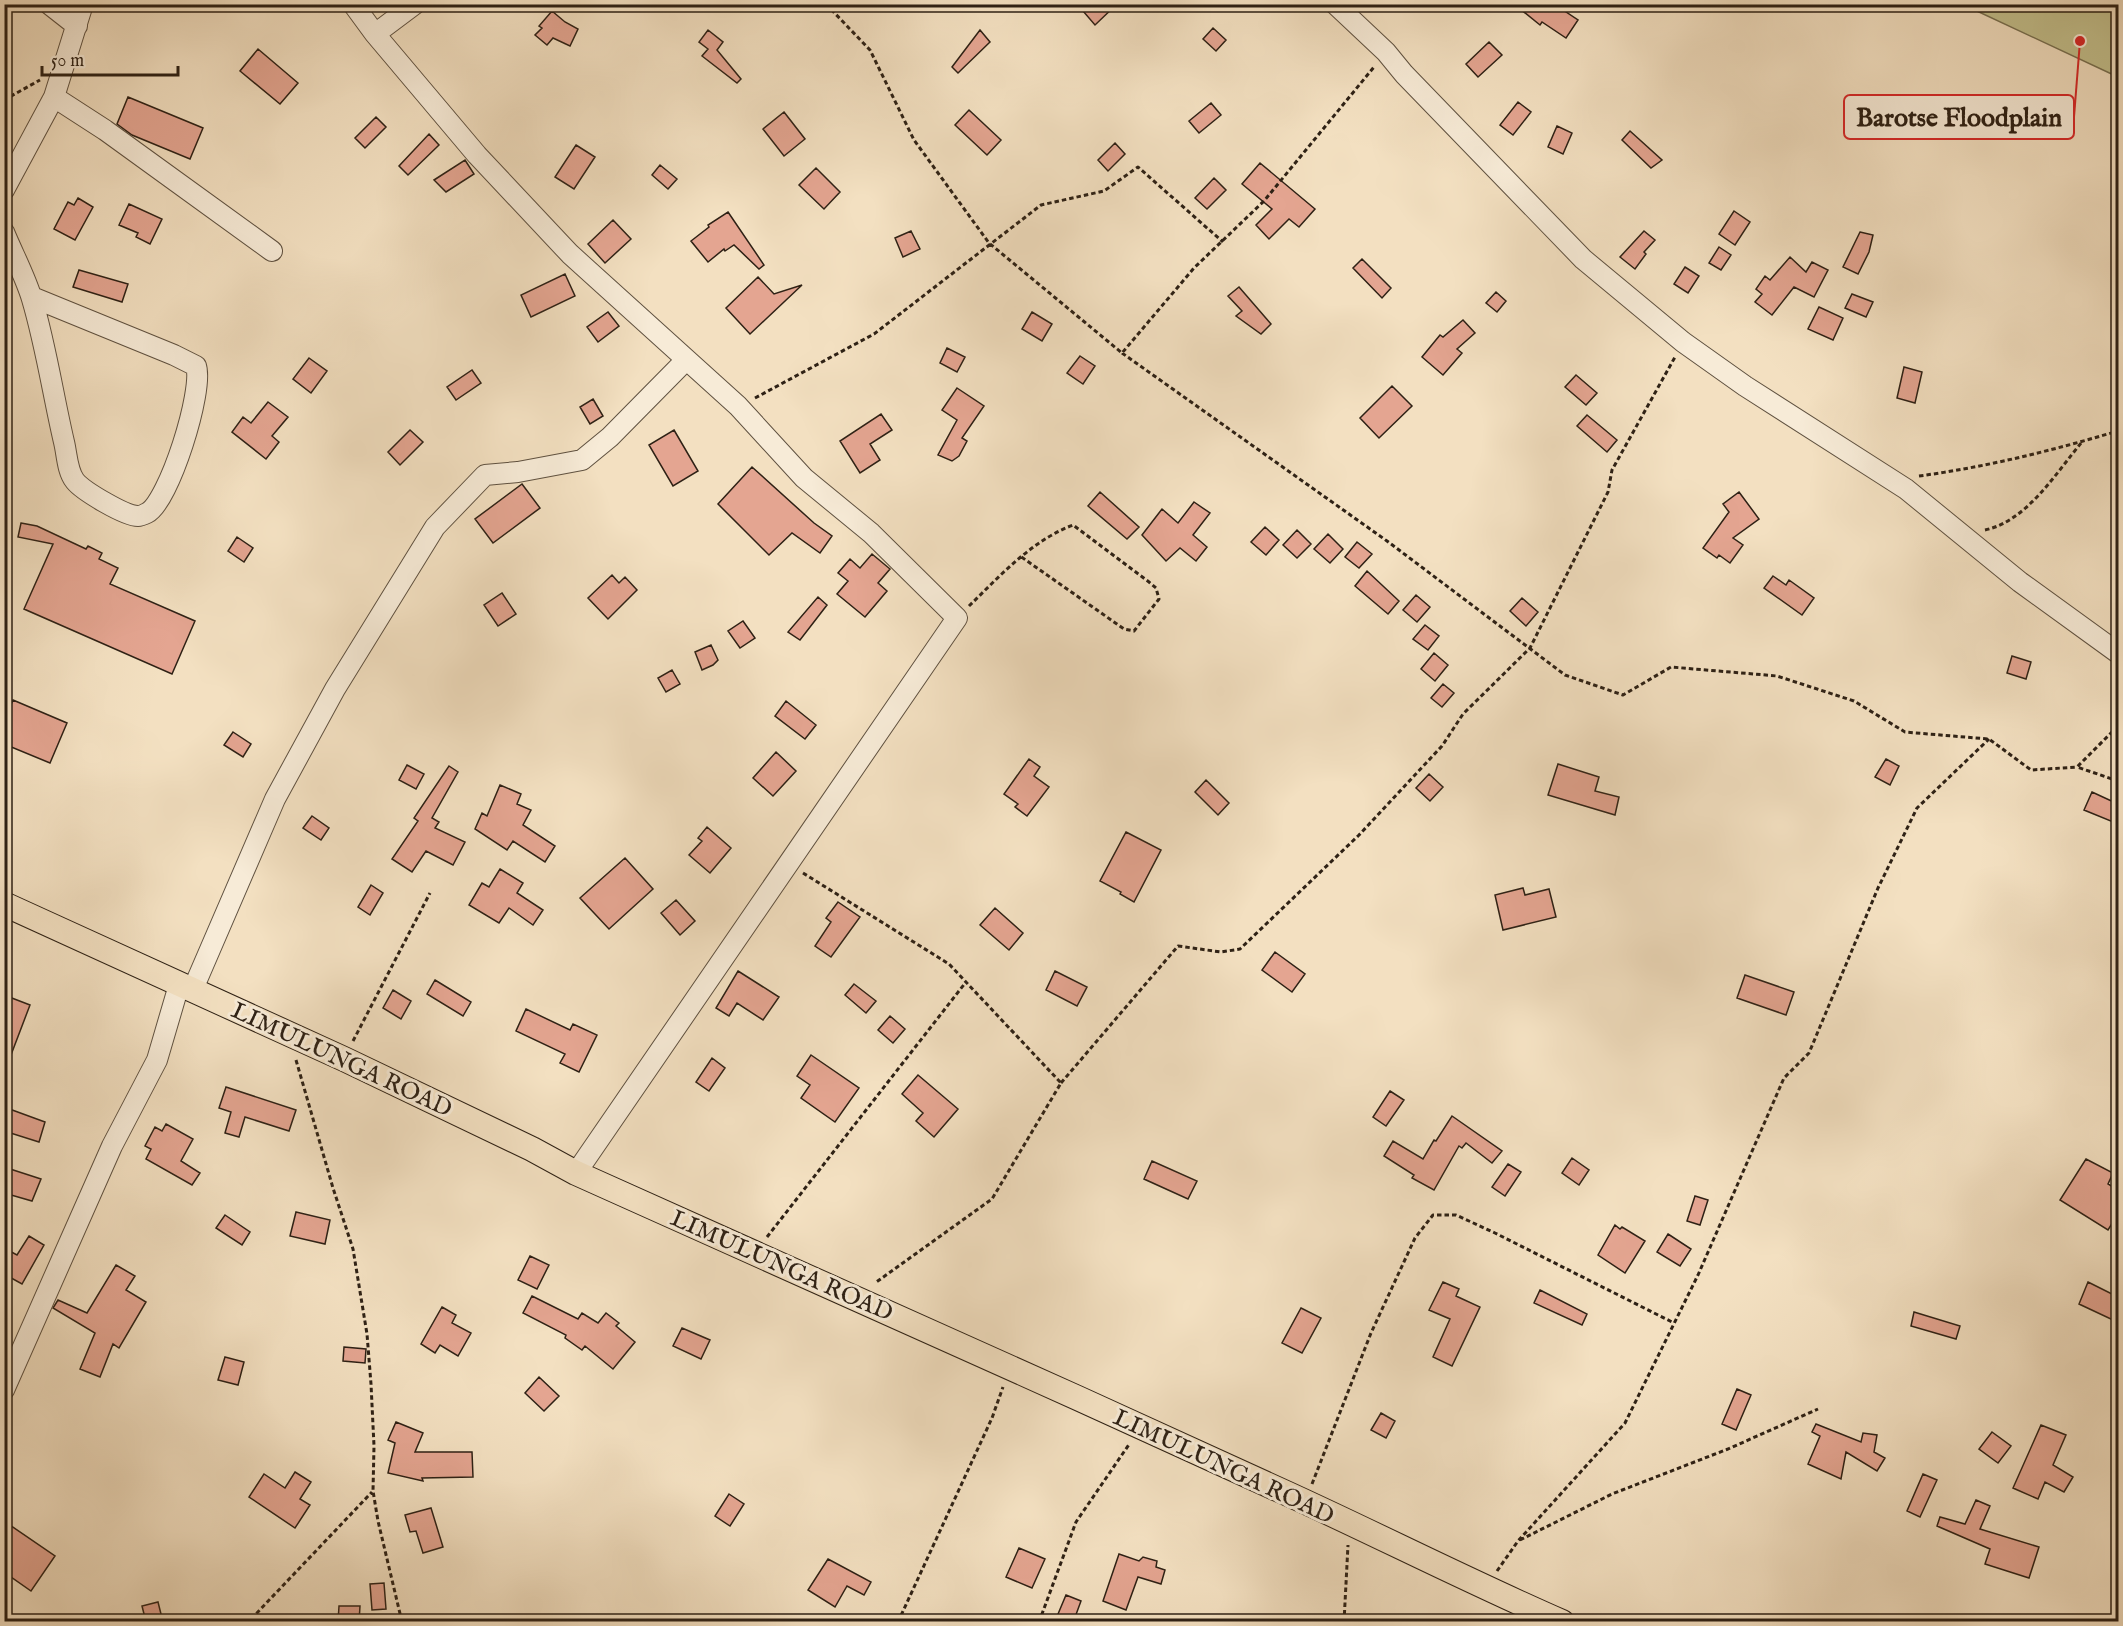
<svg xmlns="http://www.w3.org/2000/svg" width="2123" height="1626" font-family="'IM FELL English',serif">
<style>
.green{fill:#c3c08d;stroke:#787051;stroke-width:1.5}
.building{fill:#e4a591;stroke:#2e2115;stroke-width:1.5}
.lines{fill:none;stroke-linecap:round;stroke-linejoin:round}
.minor-casing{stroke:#5f5140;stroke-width:22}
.major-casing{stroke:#2e2115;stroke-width:26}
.path{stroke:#2e2115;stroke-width:3;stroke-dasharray:4.5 3;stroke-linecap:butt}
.minor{stroke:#f7ebd7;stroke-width:20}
.major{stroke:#f3e0c1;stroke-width:24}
.labels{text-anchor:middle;stroke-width:6;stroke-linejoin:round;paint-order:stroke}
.street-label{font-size:24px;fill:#2e2115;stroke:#f7ebd7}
.leader{fill:none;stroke:#d62828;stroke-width:2}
.callout-dot{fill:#d62828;stroke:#f7ebd7;stroke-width:2}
.callout{fill:#f7ebd7;stroke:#d62828;stroke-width:2}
.callout-label{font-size:26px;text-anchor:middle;font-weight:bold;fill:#2e2115}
</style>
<rect width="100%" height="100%" fill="#f3e0c1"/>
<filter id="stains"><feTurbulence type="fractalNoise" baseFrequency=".00333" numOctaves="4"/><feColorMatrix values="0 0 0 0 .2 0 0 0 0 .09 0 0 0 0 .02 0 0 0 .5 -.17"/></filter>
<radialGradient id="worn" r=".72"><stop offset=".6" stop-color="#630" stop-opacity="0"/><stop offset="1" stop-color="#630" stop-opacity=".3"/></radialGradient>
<!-- green -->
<path class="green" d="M1964,5H2118V77Z"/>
<!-- building -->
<path class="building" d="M1077,4H1117L1095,25Z
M1514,4H1554L1578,20L1566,38L1542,22L1540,25Z
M552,11L565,22L578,29L570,46L553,38L547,45L535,35L542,28L539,26Z
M1213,28L1226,40L1216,51L1203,39Z
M708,30L723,42L717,50L741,79L737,83L702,56L708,49L699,42Z
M980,30L990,42L958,73L952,67Z
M1489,42L1502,55L1478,77L1466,64Z
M258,49L298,83L280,104L240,71Z
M128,97L203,128L190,159L132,135L117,124Z
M1518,102L1531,112L1513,135L1500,125Z
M1211,103L1221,115L1199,133L1189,121Z
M969,110L1001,140L987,155L955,125Z
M784,112L805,139L784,156L763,129Z
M376,117L386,127L365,148L355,138Z
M1557,126L1572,133L1563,154L1548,147Z
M1630,131L1662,160L1651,168L1622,140Z
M429,134L439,145L408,175L399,166Z
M1115,143L1125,154L1108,171L1098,160Z
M576,145L595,157L574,189L555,177Z
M465,160L474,174L446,192L434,180Z
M1260,163L1315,209L1299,227L1289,219L1269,239L1256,225L1272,209L1242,184Z
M660,165L677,179L668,189L652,175Z
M816,168L840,192L824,209L799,185Z
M1214,178L1226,190L1207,209L1195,198Z
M78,198L93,207L75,240L54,229L68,202L74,205Z
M129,204L162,219L150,244L136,237L138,233L119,225Z
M1734,211L1750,222L1735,245L1719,234Z
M728,212L764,265L759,269L734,245L725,251L724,249L708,262L691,241L709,227L708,225Z
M613,220L631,239L605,263L588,244Z
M911,231L920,249L903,257L895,238Z
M1644,231L1655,240L1644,252L1646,254L1635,269L1620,257Z
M1860,232L1873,235L1869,252L1858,274L1843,267Z
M1719,247L1731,255L1721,270L1709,263Z
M1790,257L1806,272L1812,262L1828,270L1814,297L1794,287L1772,315L1755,302L1762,294L1756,289L1765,276L1770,280Z
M1362,259L1391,288L1382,298L1353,268Z
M1685,267L1699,276L1688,293L1674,284Z
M79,270L128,284L122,302L73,287Z
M565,274L575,296L531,317L521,295Z
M758,277L774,294L802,285L750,334L726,308Z
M1239,287L1271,324L1261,334L1236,316L1242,311L1228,296Z
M1496,292L1506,301L1497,312L1486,303Z
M1852,294L1873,302L1866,317L1845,308Z
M1819,307L1843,318L1833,340L1808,329Z
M608,312L619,326L598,342L587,327Z
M1032,312L1052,324L1042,341L1022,329Z
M1463,320L1475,333L1457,349L1462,353L1443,375L1422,357L1440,335L1443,337Z
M947,348L965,357L957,372L940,363Z
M1080,356L1095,366L1083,384L1067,373Z
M309,358L327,371L311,393L293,379Z
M1904,367L1922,372L1915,403L1897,398Z
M472,370L481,383L456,400L447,387Z
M1576,375L1597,393L1586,405L1565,387Z
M1392,386L1412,406L1379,438L1360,418Z
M957,388L984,406L962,438L967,441L959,456L952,461L938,455L957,420L942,410Z
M593,399L603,416L590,424L580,407Z
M268,402L288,417L272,436L279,442L266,459L232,432L243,417L251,423Z
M881,414L892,430L870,444L880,460L860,473L840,441Z
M1587,415L1617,440L1607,452L1577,426Z
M410,430L423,442L400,465L388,452Z
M674,430L698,471L673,486L649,445Z
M752,467L814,523L832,536L820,553L792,533L769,555L718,504Z
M522,484L540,508L493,543L475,519Z
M1100,492L1139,527L1127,539L1088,506Z
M1739,492L1759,519L1733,538L1743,545L1730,563L1719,555L1717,558L1703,548L1729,512L1723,504Z
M1194,502L1210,513L1193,535L1207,547L1196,561L1180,548L1166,561L1142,535L1162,509L1178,523Z
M21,523L37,526L86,549L88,546L102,553L99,559L118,568L110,584L195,621L172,674L24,609L53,544L18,537Z
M1265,527L1279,540L1266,555L1251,542Z
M1297,530L1311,544L1297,558L1283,545Z
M1328,534L1343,549L1330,563L1314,549Z
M237,537L253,548L244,562L228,551Z
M1357,542L1372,554L1359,568L1345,557Z
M872,554L890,569L878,583L887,591L865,617L837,594L848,581L838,573L850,559L860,568Z
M1367,571L1399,601L1388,614L1355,586Z
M612,575L619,583L625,577L637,590L608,619L588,598Z
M1773,576L1786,585L1789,580L1814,598L1802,615L1764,588Z
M502,593L516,614L498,626L484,605Z
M1416,595L1430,607L1417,622L1403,610Z
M818,597L827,605L800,640L788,632Z
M1522,598L1538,612L1526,626L1510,611Z
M743,621L755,638L740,648L728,631Z
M1425,625L1439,636L1428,650L1413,639Z
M711,645L718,660L713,665L702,670L695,652Z
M1434,653L1448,665L1435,681L1421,669Z
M2012,656L2031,662L2026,679L2007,673Z
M672,670L680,684L666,692L658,678Z
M1443,684L1454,693L1442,707L1431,698Z
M13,700L67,723L50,763L4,744V721Z
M786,701L816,725L805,739L775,716Z
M233,732L251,744L243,757L224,745Z
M776,752L796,771L773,796L753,778Z
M1029,759L1040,767L1034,776L1049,787L1027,816L1015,807L1018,804L1004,794Z
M1886,759L1899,766L1890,785L1875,777Z
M1558,764L1599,777L1595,791L1619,797L1615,815L1548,795Z
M407,765L424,774L416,789L399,780Z
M449,766L458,772L432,818L439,822L435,828L465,842L453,865L426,851L412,872L392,859L418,821L414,818Z
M1429,774L1443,787L1430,801L1416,788Z
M1206,780L1229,803L1218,815L1195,792Z
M500,785L521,794L517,804L531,810L523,825L555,846L545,862L513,841L507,850L475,829L482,813L487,816Z
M2092,792L2118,804V824L2084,810Z
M312,816L329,828L321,840L303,828Z
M707,827L731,848L710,873L689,855L702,841L698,838Z
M1126,832L1161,850L1134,902L1120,894L1121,892L1100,881Z
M625,858L653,889L609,929L580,898Z
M500,869L523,883L517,893L543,910L533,925L509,908L499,923L469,905L482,883L489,887Z
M371,885L383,893L370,915L358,907Z
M1523,888L1525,895L1549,889L1556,917L1503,930L1495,895Z
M676,900L695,921L680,935L661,913Z
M838,902L860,917L831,957L815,946L831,922L826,918Z
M995,908L1023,933L1009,950L980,925Z
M1275,952L1305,974L1292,992L1262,970Z
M738,971L779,997L763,1020L737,1003L729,1016L716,1008Z
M1055,971L1087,987L1077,1006L1046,990Z
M1745,975L1794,992L1786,1015L1737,998Z
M435,980L471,1002L463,1016L427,994Z
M854,984L876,1001L866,1013L845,995Z
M393,990L411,1001L401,1019L383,1008Z
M4,995L30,1005L6,1068H4Z
M526,1009L570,1030L573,1024L597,1035L579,1072L560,1063L565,1054L516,1031Z
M890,1016L905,1029L893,1043L878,1030Z
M811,1055L859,1088L835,1122L801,1098L810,1085L797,1076Z
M712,1058L725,1068L709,1091L696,1082Z
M918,1075L958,1109L934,1137L916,1121L923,1113L902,1094Z
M226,1087L296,1110L289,1131L245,1117L239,1137L225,1133L231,1112L219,1108Z
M1390,1091L1404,1100L1386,1126L1373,1117Z
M4,1107L45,1122L39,1142L4,1131Z
M1452,1116L1502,1151L1492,1163L1466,1143L1462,1148L1459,1146L1434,1190L1412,1178L1414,1175L1384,1156L1393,1141L1423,1159L1434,1140L1436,1141Z
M166,1124L193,1139L181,1161L200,1173L192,1185L146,1159L151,1149L145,1146L155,1127L162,1131Z
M1572,1158L1589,1170L1579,1185L1562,1173Z
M2086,1159L2113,1173L2108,1184L2118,1190V1214L2108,1230L2060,1200Z
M1152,1161L1197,1181L1188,1199L1144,1179Z
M1508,1164L1521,1172L1505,1196L1492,1187Z
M4,1167L41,1179L32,1201L4,1193Z
M1695,1196L1708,1200L1700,1225L1687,1221Z
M296,1212L330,1220L325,1244L290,1236Z
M225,1215L250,1232L242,1245L216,1228Z
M1615,1225L1620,1229L1622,1227L1645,1241L1625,1273L1598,1255Z
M1668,1234L1691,1249L1680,1266L1657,1252Z
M29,1236L44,1245L22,1284L4,1274V1248L17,1255Z
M530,1256L549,1265L537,1289L518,1280Z
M116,1265L135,1276L126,1290L146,1302L119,1348L113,1344L100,1377L80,1369L95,1333L53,1308L58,1300L87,1313Z
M1443,1282L1459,1289L1456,1296L1480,1307L1452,1366L1433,1357L1450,1319L1429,1310Z
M2088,1282L2118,1297V1309L2113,1320L2079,1304Z
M1540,1290L1587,1314L1582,1325L1534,1303Z
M532,1296L578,1319L582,1313L598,1323L606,1313L619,1323L616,1326L635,1342L613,1369L585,1346L582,1350L565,1338L566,1335L523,1313Z
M442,1307L456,1315L452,1323L471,1333L458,1356L440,1345L435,1353L421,1344Z
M1301,1308L1321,1318L1302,1353L1282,1343Z
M1914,1312L1960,1326L1956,1339L1911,1326Z
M682,1328L710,1340L701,1359L673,1346Z
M344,1347L366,1349L365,1363L343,1361Z
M225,1357L244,1362L238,1385L218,1380Z
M539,1377L559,1396L544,1411L525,1393Z
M1737,1389L1751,1395L1736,1430L1722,1424Z
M1381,1413L1395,1421L1386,1438L1371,1430Z
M396,1422L423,1433L415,1452H472L473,1477L422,1478L423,1481L388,1473L395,1443L388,1440Z
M1816,1424L1861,1442L1863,1433L1877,1435L1874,1452L1885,1458L1877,1471L1846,1452L1841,1479L1808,1464L1820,1436L1812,1432Z
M2041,1425L2066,1435L2053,1465L2073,1477L2064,1492L2045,1482L2038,1499L2013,1488Z
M1992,1432L2011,1446L1998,1463L1979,1449Z
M295,1472L311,1482L300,1499L310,1505L295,1528L249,1497L264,1474L285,1488Z
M1923,1474L1937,1480L1920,1517L1907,1511Z
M729,1494L744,1504L730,1526L715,1516Z
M1976,1500L1990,1506L1980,1529L2039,1547L2029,1578L1985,1564L1990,1549L1937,1526L1940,1517L1965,1524Z
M431,1508L443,1547L423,1553L416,1531L410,1532L405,1515Z
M4,1521L55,1556L31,1591L4,1572Z
M1019,1548L1045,1559L1032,1588L1006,1577Z
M1119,1554L1139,1561L1143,1557L1157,1561L1156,1567L1165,1570L1161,1584L1138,1577L1126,1610L1103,1601Z
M828,1559L871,1582L864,1595L847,1586L835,1607L808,1590Z
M384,1583L386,1609L372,1610L370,1584Z
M1066,1595L1081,1601L1074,1620L1058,1614Z
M158,1602L163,1622H146L142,1606Z
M339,1606H360L359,1622H338Z"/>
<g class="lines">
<!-- minor casing -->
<g class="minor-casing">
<path id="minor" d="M49,4L77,26
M353,4L375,34L477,155L570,254L738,406L804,478L871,533L957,618L576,1173
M1335,4L1386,52L1404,74L1583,259L1683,342L1745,386L1906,489L2020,582L2118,653
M375,34L415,4
M54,97L105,130L272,251
M4,190L54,97L83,4
M4,232C13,254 25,276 32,299C46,346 53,395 64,442C67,454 67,471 75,481C83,491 125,516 138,516C140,516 145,514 147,513C169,502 204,390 196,366L174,355L32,297
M193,989L275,799L335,689L435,527L485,475L518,472L582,460L610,437L686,360
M4,1390L112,1146L157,1060L179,985"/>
</g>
<!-- major casing -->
<g class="major-casing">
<path id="major" d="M4,904L344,1059L532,1149L576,1173C814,1278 1050,1385 1286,1493C1378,1535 1468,1581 1562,1622"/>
</g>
<!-- path -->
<path class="path" d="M826,4L870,50L914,140L989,243L1122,353L1194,268L1264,201L1374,67
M4,100L40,80
M1122,353L1387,541L1565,675L1623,695L1671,667L1777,676L1854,701L1905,732L1989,739L2031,770L2077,767
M755,398L874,334L1041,205L1104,191L1138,167L1223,242
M1919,476C1987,467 2054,450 2118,431
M1985,530C2027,521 2055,474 2082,442
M969,606C1000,576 1031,541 1073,525L1149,582L1156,588L1159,599L1134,631L1124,629L1020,556
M2118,726L2077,767L2118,781
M803,873L949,964L1061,1083L992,1199L875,1283
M353,1041L430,893
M296,1060L333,1188L353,1249L367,1334L371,1384L374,1446L373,1491L378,1521L402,1622
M1061,1083L1178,946L1221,952L1240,949L1359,835L1442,746L1463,714L1530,648L1608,492L1612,470L1675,357
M767,1237L966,982
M5,1409L8,1511
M1312,1484L1371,1333L1415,1238L1433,1215H1456L1495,1233L1674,1323
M1520,1540L1612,1494L1728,1449L1818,1409
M1497,1571L1518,1541L1625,1423L1698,1275L1784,1078L1809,1053L1878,888L1917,808L1989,739
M236,1622L254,1616L372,1492
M898,1622L992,1418L1003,1387
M1039,1622L1076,1522L1130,1443
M1344,1622L1348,1545"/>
<!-- minor -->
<use href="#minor" class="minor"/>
<!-- major -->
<use href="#major" class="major"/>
</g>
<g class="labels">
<!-- street labels -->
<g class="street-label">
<text transform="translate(342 1059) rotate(25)" y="8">LIMULUNGA ROAD</text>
<text transform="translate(782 1265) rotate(24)" y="8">LIMULUNGA ROAD</text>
<text transform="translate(1224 1466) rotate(25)" y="8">LIMULUNGA ROAD</text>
</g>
</g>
<!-- callouts -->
<path class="leader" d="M2080 41L2074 117"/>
<circle class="callout-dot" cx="2080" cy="41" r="6"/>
<rect class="callout" x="1844" y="95" width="230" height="44" rx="6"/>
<g class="callout-label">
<text x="1959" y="126">Barotse Floodplain</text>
</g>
<!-- margin -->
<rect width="2123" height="1626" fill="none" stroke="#f3e0c1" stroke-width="24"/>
<rect x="6" y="6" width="2111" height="1614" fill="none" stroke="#2e2115" stroke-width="3"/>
<rect x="12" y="12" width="2099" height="1602" fill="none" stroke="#2e2115" stroke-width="1.5"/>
<!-- scale -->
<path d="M42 66v9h136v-9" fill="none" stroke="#2e2115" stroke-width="3"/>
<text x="51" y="66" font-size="18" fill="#2e2115" stroke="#f7ebd7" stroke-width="4.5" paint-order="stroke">50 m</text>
<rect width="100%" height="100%" filter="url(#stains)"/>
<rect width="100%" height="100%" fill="url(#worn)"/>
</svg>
